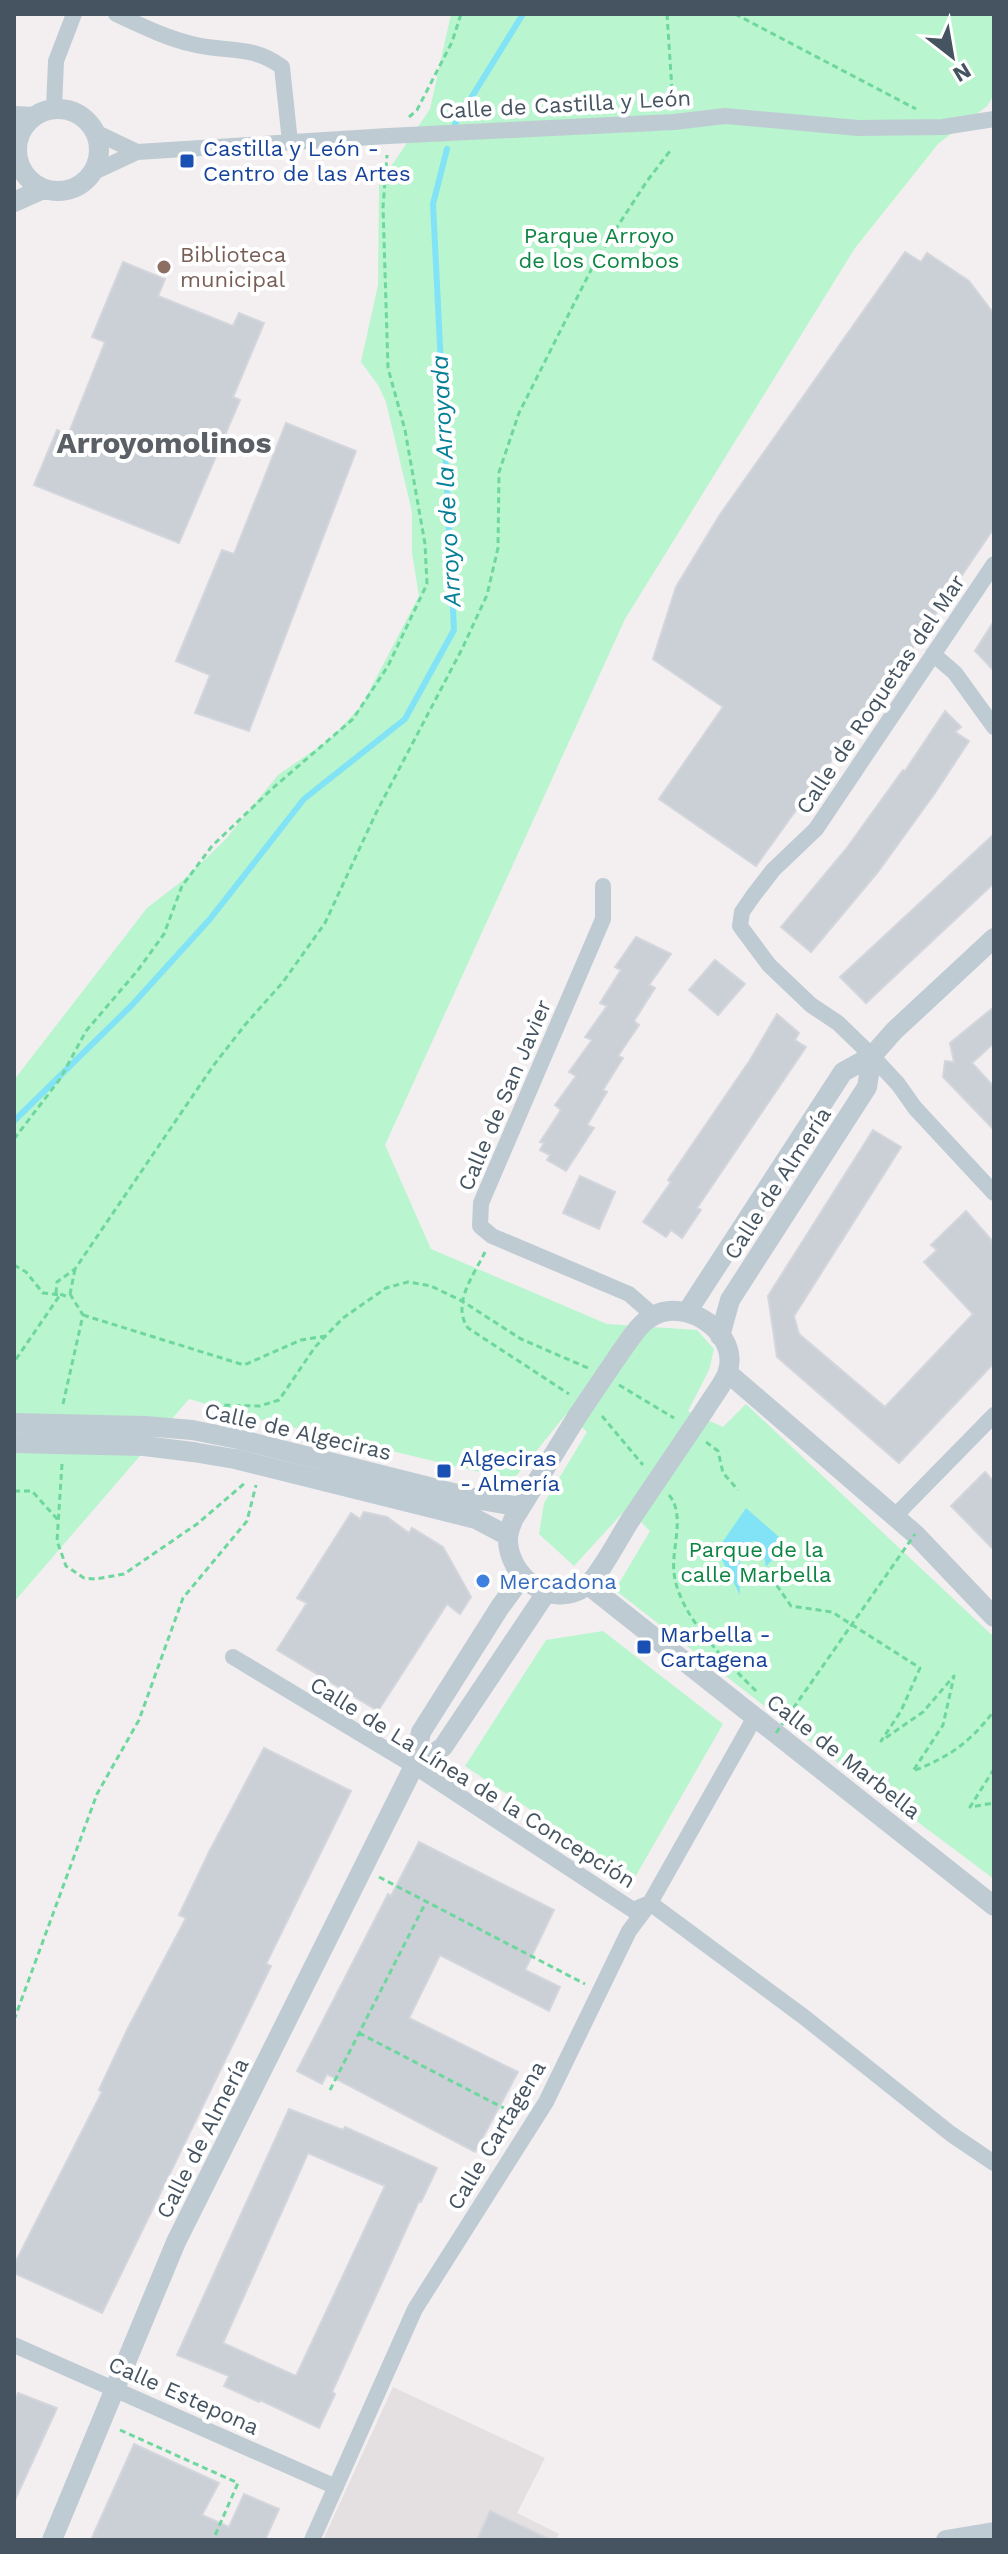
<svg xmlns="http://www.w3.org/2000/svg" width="1008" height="2554" font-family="'Work Sans',sans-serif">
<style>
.education{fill:#e4e0e2}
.green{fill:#b9f5ce}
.water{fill:#82e3f6}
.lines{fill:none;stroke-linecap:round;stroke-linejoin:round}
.stream{stroke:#82e3f6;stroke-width:6}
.building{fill:#cbcfd6;stroke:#d3d6dc;stroke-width:2;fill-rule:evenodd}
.path{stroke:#6dd79e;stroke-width:3;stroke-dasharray:6 4;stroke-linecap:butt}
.minor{stroke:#bfcbd3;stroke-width:16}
.tertiary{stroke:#bfcbd3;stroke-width:20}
.path-bridge{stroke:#6dd79e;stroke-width:3;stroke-dasharray:6 4;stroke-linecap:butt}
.tertiary-bridge{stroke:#bfcbd3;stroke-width:20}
.transit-dot{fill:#1a4fb4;stroke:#fff;stroke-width:3}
.education-dot{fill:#8d6e63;stroke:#fff;stroke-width:3}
.shop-dot{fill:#3f7fe0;stroke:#fff;stroke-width:3}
.labels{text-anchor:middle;stroke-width:8;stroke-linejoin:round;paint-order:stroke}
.street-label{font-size:22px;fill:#455460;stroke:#fff}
.transit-label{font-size:22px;fill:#164399;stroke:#fff;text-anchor:start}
.park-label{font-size:22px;fill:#0c8543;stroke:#fff}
.education-label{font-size:22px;fill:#785e54;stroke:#fff;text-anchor:start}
.shop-label{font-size:22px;fill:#366cbe;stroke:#fff;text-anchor:start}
.water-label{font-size:24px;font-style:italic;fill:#037f97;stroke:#fff}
.district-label{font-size:30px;font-weight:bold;fill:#5b6066;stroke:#fff}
</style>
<rect width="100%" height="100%" fill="#f3eff0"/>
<!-- education -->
<path class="education" d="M393,2387L545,2458L517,2513L559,2534L556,2540H323Z"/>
<!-- green -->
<path class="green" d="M451,14H994V95L987,106L938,144L855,248L625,619L385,1145L431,1249L607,1324L697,1330L714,1349L709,1370L688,1411L723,1427L746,1404L994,1637V1879L808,1740L615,1590L650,1531L627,1508L574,1566L539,1534L544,1503L587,1432L567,1413L513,1480L266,1421L189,1399L14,1602V1080L147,908L182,881L225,840L278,775L330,739L362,705L419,596L412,553V512L386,402L378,385L361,362L378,285L379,184L430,109Z
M603,1631L723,1724L634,1879L465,1766L546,1640Z"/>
<!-- water -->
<path class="water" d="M746,1508L786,1543L766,1567L762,1546L755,1541L730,1546V1551L739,1557C742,1568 739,1583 740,1595L717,1550Z"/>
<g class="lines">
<!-- stream -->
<path class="stream" d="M455,124L523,14
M14,1121L132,1005L210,919L304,799L405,719L454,630L433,204L447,149"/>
</g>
<!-- building -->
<path class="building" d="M905,252L921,262L927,253L969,281L994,314V528L916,643L756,866L659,799L723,707L653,659L676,587L719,516Z
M123,262L165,279L158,296L233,326L239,313L264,323L233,397L240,400L179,543L34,485L57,430L68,435L105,342L92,337Z
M286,423L356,451L249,731L195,713L210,675L176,661L222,550L234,554Z
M994,621V671L975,651Z
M945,711L961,727L955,732L969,741L935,793L878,872L811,952L781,927L846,849L903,770L905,771Z
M994,834V883L866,1003L840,977Z
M636,937L671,954L649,985L655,988L634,1021L639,1025L618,1056L623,1058L603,1090L607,1092L587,1125L594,1128L566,1171L547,1160L550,1155L540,1150L544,1143L540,1142L561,1110L555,1105L576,1076L569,1072L592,1040L585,1037L607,1006L600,1003L621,970L615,967Z
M715,960L745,984L718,1015L689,990Z
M994,1007V1043L972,1063L994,1087V1130L943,1077L945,1061L954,1062L950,1043Z
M777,1014L799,1033L795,1040L806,1047L697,1208L701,1210L682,1238L671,1230L666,1237L643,1222L671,1182L668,1180L750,1060Z
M873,1130L901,1147L794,1316L799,1334L885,1407L973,1314L924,1262L937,1250L931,1245L966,1211L994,1243V1363L899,1463L777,1357L768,1296Z
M580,1176L615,1192L599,1229L563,1213Z
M985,1472L994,1482V1550L951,1506Z
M364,1512L387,1517L409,1533L412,1528L443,1547L471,1597L460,1614L447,1604L378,1711L277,1650L307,1603L297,1598L351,1513L360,1519Z
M264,1748L351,1791L266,1964L271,1966L102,2313L14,2273V2265L102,2092L99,2090L128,2028L186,1918L179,1915L209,1852Z
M419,1842L554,1910L525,1970L560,1987L549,2011L440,1955L409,2018L518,2072L475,2152L327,2074L322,2084L297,2071L388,1894L391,1896Z
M289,2109L343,2130L345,2127L437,2168L421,2202L419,2201L332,2392L335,2394L319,2428L260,2400L259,2402L224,2386L229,2376L177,2355ZM308,2153L385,2186L296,2376L223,2343Z
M18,2393L57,2408L14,2502V2402Z
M134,2444L219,2483L202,2515L229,2527L244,2494L279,2509L265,2540H91Z
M490,2511L551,2540H477Z"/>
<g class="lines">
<!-- path -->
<path class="path" d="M667,14L672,90
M735,14L916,109
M409,117L417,110L452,42L461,14
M14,1139L60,1079L86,1031L138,970L164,934L182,886L212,846L274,787L353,719L388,666L427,584L425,544L405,430L388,368L383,207L387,155
M485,1252C474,1275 451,1304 468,1328L569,1394
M14,1265L26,1272L43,1293L60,1295L14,1362
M75,1269L70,1294L66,1296L56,1293L57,1282L75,1269L213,1066L245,1025L283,982L325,923L376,813L462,649L487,595L498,548L499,472L519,413L597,258L647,181L670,151
M83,1315L244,1365L301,1340L326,1336
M619,1385L674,1418
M63,1404L83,1315L70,1294
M207,1412L215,1405L260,1406L279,1400L315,1347L343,1318L386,1288L408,1282L431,1286L462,1301L521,1339L588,1368
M602,1416L643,1465
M706,1442L718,1451L723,1473L738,1490
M62,1464L57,1541L66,1566L84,1578L96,1579L124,1574L197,1524L246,1482
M14,1491H32L58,1520
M669,1495C686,1515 671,1549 674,1573C679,1617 728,1663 758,1693
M771,1577L791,1606L832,1612L920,1668L901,1711L881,1741L923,1712L954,1676L943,1725L913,1771C951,1756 969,1743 994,1711
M994,1769L970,1807L994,1803
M379,1877L585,1984
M14,2020L97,1794L139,1720L183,1598L247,1521L256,1485
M359,2033L519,2116
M330,2090L426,1902
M120,2430L238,2483L213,2540"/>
<!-- minor -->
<path class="minor" d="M116,14C140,25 166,38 192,44C227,53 251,44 282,67L290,142
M54,108L56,61L74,14
M14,114L35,115
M95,132L137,152
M14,144L17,147
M94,172L137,152L388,136L674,122L725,116L858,128L943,127L994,119
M994,564L816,829L773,870L753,896L742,912L740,926L769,965L811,1005L838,1023L872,1056L898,1084L915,1108L994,1193
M933,654L955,673L994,727
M603,886V919L481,1203L480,1226L492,1236L629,1294L653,1315
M895,1516L994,1415
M233,1657L414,1766L633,1910L650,1903L804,2017L951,2134L994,2163
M14,2345L336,2487
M312,2540L415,2309L546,2102L629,1931L650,1903L755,1717"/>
<!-- tertiary -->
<path class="tertiary" d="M17 150a41 41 0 1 1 82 0a41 41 0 1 1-82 0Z
M14,202L43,189
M687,1312L843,1072L872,1056L894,1031L994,938
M720,1336L730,1300L867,1087L872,1056
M620,1353C629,1341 639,1323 653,1316C687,1297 742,1334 727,1374C722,1386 711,1399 704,1411
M728,1373L915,1534L994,1617
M578,1415L513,1520C511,1526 508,1532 508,1538C507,1576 552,1611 586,1586C599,1577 621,1534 631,1519
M192,1430L238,1439L481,1500L520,1507
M193,1452L235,1459L476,1519L508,1536
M588,1585L994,1906
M414,1766L443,1747L546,1593
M52,2540L176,2242L414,1766L421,1732L500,1607L522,1577
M946,2540L994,2532"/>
<!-- path-bridge -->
<path class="path-bridge" d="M776,1733L915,1534"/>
<!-- tertiary-bridge -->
<path class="tertiary-bridge" d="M578,1415L620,1353
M14,1423L145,1426L192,1430
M14,1443L144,1446L193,1452
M631,1519L704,1411"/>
</g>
<!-- markers -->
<g class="transit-dot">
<rect x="179" y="153" width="16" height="16" rx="4"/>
<rect x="436" y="1463" width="16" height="16" rx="4"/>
<rect x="636" y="1639" width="16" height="16" rx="4"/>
</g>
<circle class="education-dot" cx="164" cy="267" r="8"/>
<circle class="shop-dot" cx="483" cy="1581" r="8"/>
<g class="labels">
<!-- street labels -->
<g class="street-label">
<text transform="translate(565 104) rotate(-3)" y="8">Calle de Castilla y León</text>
<text transform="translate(880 694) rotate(-56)" y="8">Calle de Roquetas del Mar</text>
<text transform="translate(504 1095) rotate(-67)" y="8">Calle de San Javier</text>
<text transform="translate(777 1183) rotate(-57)" y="8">Calle de Almería</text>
<text transform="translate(298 1431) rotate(13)" y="8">Calle de Algeciras</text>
<text transform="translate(844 1756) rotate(38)" y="8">Calle de Marbella</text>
<text transform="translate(473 1782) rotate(32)" y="8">Calle de La Línea de la Concepción</text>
<text transform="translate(496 2135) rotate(-59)" y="8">Calle Cartagena</text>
<text transform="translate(202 2138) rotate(-63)" y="8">Calle de Almería</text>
<text transform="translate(184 2395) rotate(24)" y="8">Calle Estepona</text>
</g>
<!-- transit labels -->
<g class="transit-label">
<text x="203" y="156">Castilla y León -<tspan x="203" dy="25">Centro de las Artes</tspan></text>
<text x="460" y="1466">Algeciras<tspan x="460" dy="25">- Almería</tspan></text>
<text x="660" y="1642">Marbella -<tspan x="660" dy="25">Cartagena</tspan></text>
</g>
<!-- park labels -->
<g class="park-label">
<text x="599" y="243">Parque Arroyo<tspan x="599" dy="25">de los Combos</tspan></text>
<text x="756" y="1557">Parque de la<tspan x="756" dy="25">calle Marbella</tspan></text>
</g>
<!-- education labels -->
<g class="education-label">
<text x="180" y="262">Biblioteca<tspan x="180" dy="25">municipal</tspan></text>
</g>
<!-- shop labels -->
<g class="shop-label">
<text x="499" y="1589">Mercadona</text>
</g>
<!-- water labels -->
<g class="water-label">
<text transform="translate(446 481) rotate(-93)" y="8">Arroyo de la Arroyada</text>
</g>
<!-- district labels -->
<g class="district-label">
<text x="164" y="453">Arroyomolinos</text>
</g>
</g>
<!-- border -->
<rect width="1008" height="2554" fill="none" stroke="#455460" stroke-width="32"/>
<!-- north arrow -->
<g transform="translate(952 56) rotate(149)" stroke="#ffffff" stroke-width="6" paint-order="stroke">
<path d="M0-6L14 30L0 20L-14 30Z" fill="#455460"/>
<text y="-12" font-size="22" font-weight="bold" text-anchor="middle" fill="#455460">N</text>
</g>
</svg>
